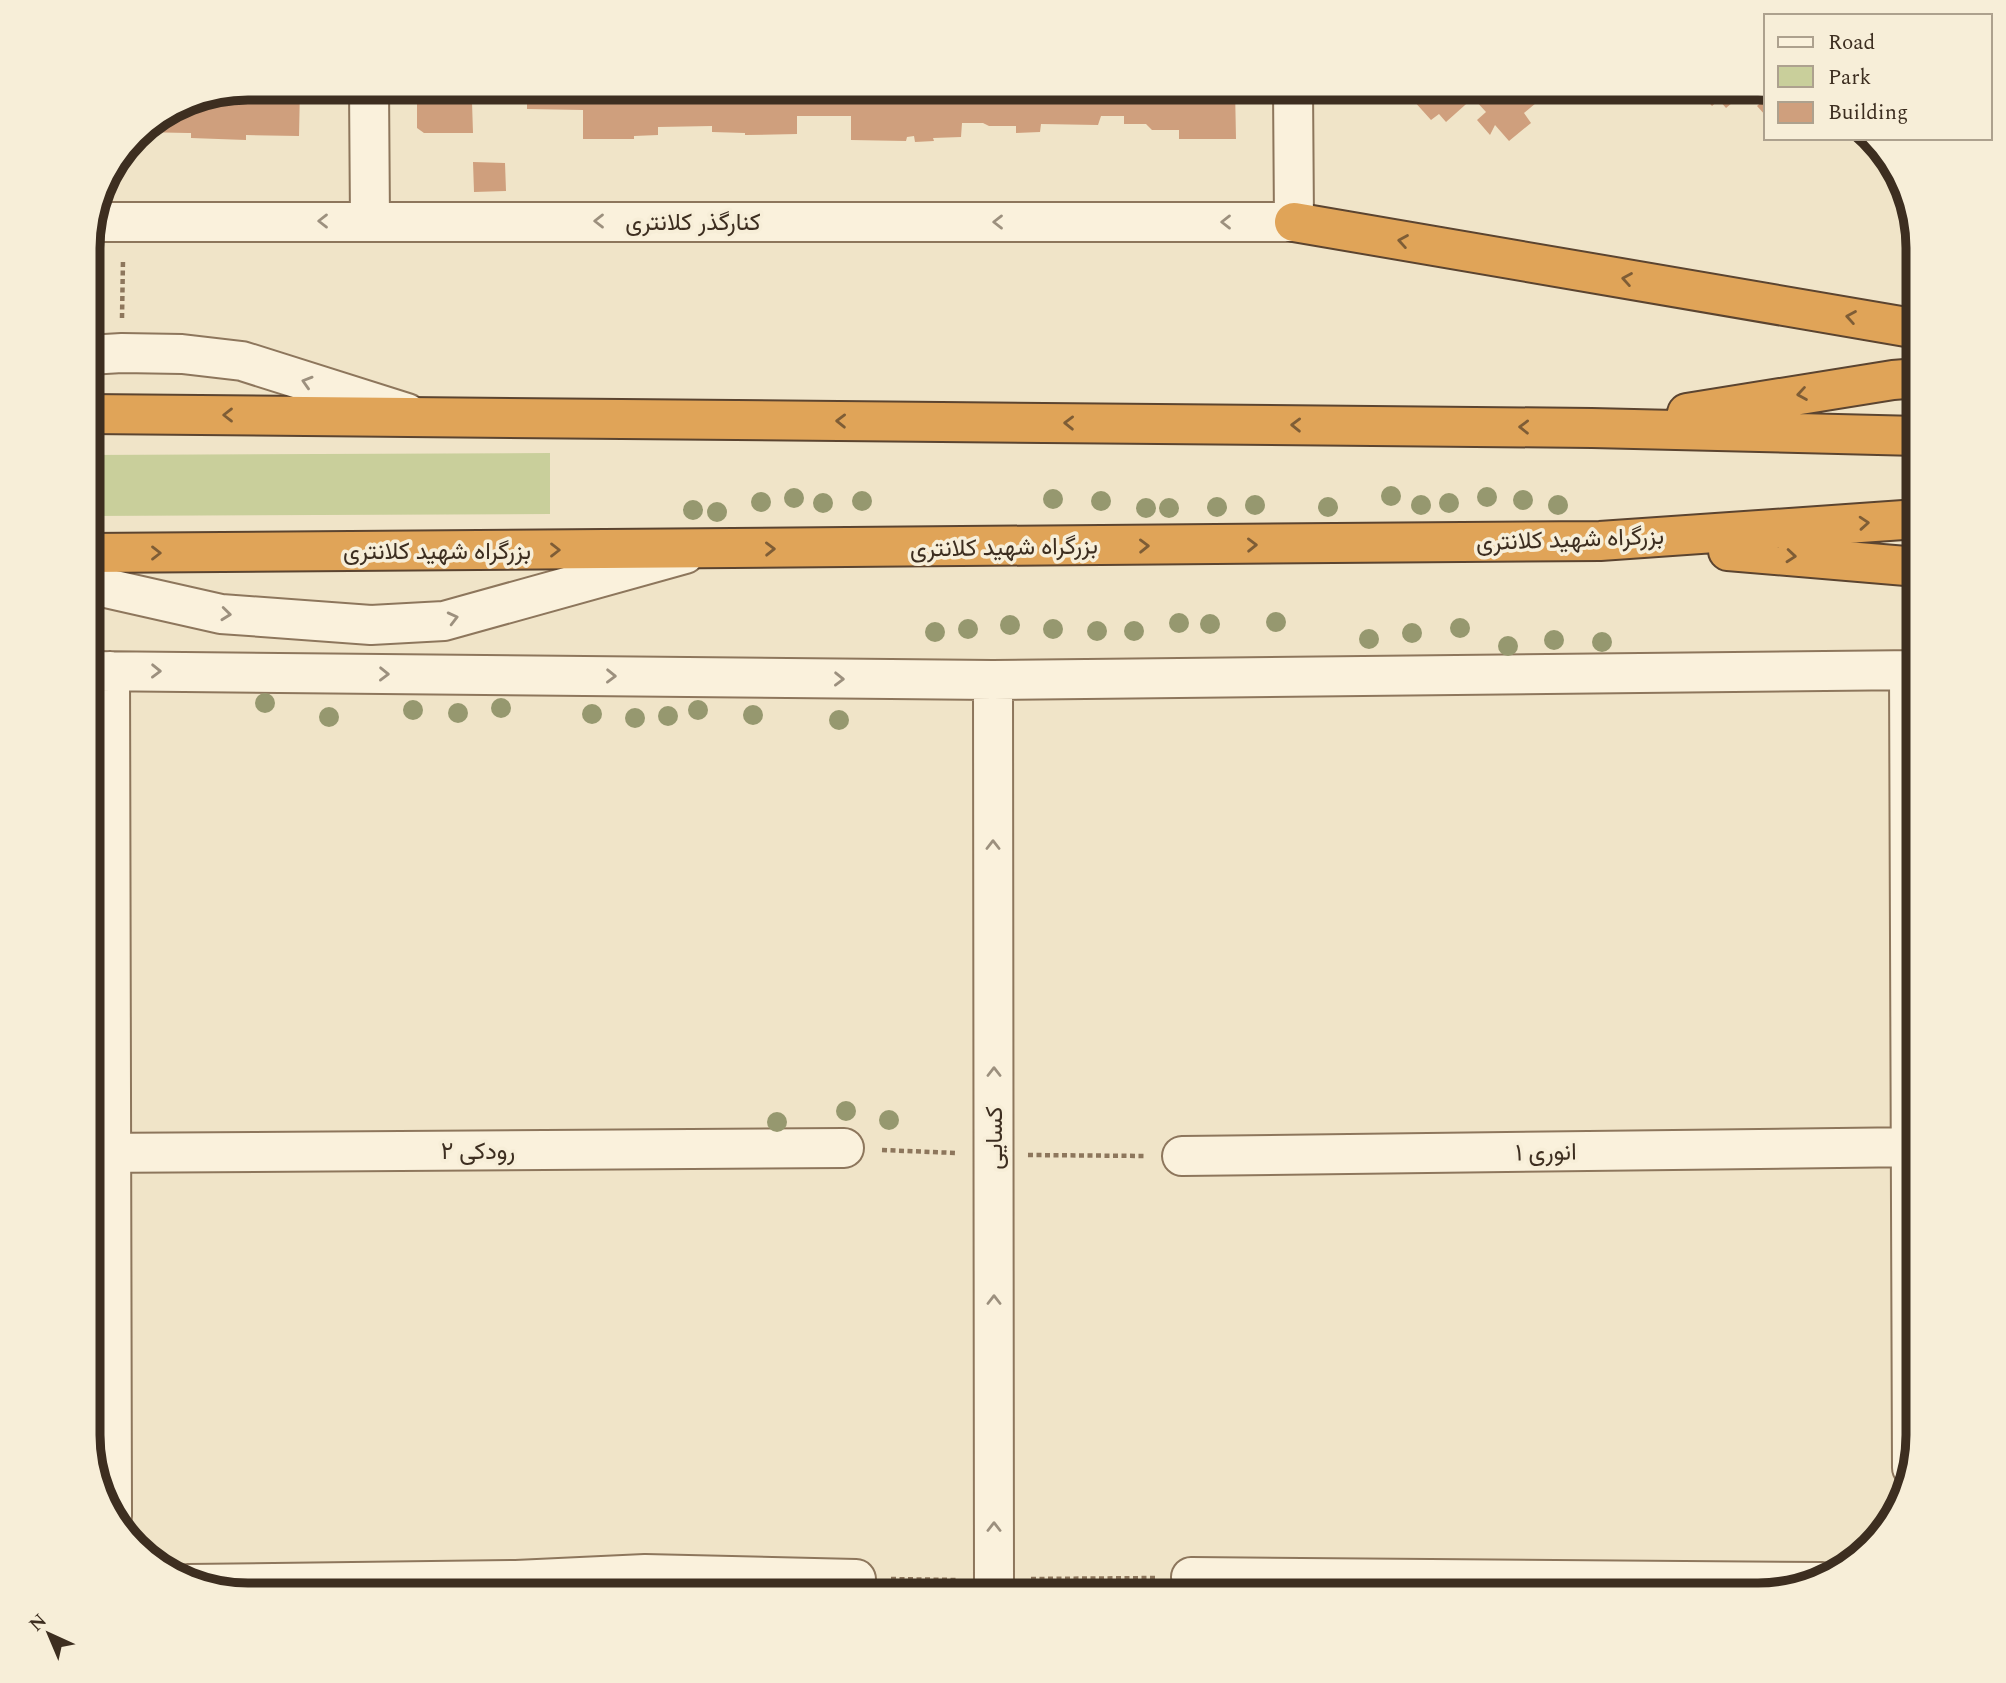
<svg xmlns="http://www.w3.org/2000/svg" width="2006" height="1683" font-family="Spectral,Vazirmatn,serif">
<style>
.green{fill:#c9cf9b}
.building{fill:#cf9f7d}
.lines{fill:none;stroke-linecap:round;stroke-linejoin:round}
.minor-casing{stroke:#8d765c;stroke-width:42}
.highway-casing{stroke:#5b4430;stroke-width:42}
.path{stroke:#8d765c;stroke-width:4.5;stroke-dasharray:5 3.5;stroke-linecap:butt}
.minor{stroke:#faf1dc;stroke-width:38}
.highway{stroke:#e0a458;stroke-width:38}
.tree{fill:#96986f}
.oneway{stroke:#9c907e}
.oneway2{stroke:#7e5d36}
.labels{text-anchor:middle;stroke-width:7;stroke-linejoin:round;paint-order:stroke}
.street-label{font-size:24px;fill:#3d2e20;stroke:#f7eed8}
.rim{fill:none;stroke:#3d2e20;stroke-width:9}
</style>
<rect width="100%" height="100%" fill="#f0e4c8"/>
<!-- green -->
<path class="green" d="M550,453V514L88,516V455Z"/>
<!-- building -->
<path class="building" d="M248,88H300L299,136L246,135V140L191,138V133H188L139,132L142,128L187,100Z
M417,88H1235L1236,139H1179V130H1152L1146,124H1124V116H1101L1098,125L1041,124L1040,132L1016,133V126H989L983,123H962L961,137L933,138L934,141L915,142L914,136L907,137L906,141L851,140V116H797V134L745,135V133L712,132V126L658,127V135L634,136V139H583V110L527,109V103L472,102L473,133H424L417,128Z
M1427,88H1522L1536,103L1524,113L1531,123L1509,141L1495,125L1490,135L1477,120L1486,112L1475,100L1485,91L1483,89L1446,122L1439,114L1431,120L1413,100Z
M1696,88H1750L1726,108L1719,100L1712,106Z
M1766,98V116L1757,106Z
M473,162L505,163L506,191L474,192Z"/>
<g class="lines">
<!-- minor casing -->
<g class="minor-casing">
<path id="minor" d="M369,88L370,221
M92,222H1294L1293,88
M88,355L122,353L182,354L242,361L407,413
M88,584L221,614L371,625L444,621L685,554
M88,671L993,680L1918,670
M110,671L112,1516
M993,680L994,1595
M88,1153L844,1148
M1182,1156L1918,1147
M1912,1468L1909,670L1918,669
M1191,1577L1822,1582
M188,1584L516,1580L645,1574L856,1579"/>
</g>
<!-- highway casing -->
<g class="highway-casing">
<path id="highway" d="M1294,222L1918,329
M1687,413L1893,380L1918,378
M88,414L1592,428L1918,436
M1728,551L1918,567
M88,553L1600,541L1918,519"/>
</g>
<!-- path -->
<path class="path" d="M122,318L123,260
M882,1150L957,1153
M1028,1155L1146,1156
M891,1579L956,1580
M1031,1579L1155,1578"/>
<!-- minor -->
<use href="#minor" class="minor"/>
<!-- highway -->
<use href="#highway" class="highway"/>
</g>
<!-- trees -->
<g class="tree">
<circle cx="1391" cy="496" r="10"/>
<circle cx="1487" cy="497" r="10"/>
<circle cx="794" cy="498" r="10"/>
<circle cx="1053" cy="499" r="10"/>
<circle cx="1523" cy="500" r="10"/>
<circle cx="862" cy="501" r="10"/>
<circle cx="1101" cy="501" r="10"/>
<circle cx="761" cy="502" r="10"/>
<circle cx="823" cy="503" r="10"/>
<circle cx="1449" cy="503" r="10"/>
<circle cx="1255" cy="505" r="10"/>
<circle cx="1421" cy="505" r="10"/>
<circle cx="1558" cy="505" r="10"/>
<circle cx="1217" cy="507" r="10"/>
<circle cx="1328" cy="507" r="10"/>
<circle cx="1146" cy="508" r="10"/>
<circle cx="1169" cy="508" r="10"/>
<circle cx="693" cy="510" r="10"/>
<circle cx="717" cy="512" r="10"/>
<circle cx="1276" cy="622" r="10"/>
<circle cx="1179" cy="623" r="10"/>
<circle cx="1210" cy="624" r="10"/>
<circle cx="1010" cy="625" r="10"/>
<circle cx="1460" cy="628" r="10"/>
<circle cx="968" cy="629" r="10"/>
<circle cx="1053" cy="629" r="10"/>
<circle cx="1097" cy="631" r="10"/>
<circle cx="1134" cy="631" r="10"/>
<circle cx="935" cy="632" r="10"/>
<circle cx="1412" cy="633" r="10"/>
<circle cx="1369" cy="639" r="10"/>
<circle cx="1554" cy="640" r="10"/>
<circle cx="1602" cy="642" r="10"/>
<circle cx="1508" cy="646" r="10"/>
<circle cx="265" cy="703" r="10"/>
<circle cx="501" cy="708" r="10"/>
<circle cx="413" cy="710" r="10"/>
<circle cx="698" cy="710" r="10"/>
<circle cx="458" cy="713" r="10"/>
<circle cx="592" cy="714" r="10"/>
<circle cx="753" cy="715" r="10"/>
<circle cx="668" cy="716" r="10"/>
<circle cx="329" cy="717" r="10"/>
<circle cx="635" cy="718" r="10"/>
<circle cx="839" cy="720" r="10"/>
<circle cx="846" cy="1111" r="10"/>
<circle cx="889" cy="1120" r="10"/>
<circle cx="777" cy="1122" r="10"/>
</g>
<!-- one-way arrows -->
<defs><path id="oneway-chevron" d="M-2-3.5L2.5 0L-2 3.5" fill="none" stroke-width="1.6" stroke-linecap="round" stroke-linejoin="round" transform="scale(1.75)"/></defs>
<g class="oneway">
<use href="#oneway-chevron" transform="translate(323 221) rotate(180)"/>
<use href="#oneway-chevron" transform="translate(599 221) rotate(-180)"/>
<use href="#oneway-chevron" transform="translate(998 222) rotate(-180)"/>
<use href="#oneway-chevron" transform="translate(1226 222) rotate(-180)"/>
<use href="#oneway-chevron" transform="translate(307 382) rotate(-163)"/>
<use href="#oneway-chevron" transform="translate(226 614) rotate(6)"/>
<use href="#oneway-chevron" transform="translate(453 618) rotate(-14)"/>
<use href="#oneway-chevron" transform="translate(156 671) rotate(1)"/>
<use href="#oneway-chevron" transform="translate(384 674) rotate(1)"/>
<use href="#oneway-chevron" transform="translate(611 676) rotate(1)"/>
<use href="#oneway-chevron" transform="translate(839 679) rotate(1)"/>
<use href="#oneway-chevron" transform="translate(993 845) rotate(-90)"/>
<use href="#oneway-chevron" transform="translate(994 1072) rotate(-90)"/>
<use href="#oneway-chevron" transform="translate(994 1300) rotate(-90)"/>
<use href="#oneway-chevron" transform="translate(994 1527) rotate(-90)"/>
</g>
<g class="oneway2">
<use href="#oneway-chevron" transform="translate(1403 241) rotate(-170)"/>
<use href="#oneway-chevron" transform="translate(1627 279) rotate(-170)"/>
<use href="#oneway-chevron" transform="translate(1851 317) rotate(-170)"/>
<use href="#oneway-chevron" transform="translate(1802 394) rotate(171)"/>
<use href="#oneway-chevron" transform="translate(228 415) rotate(-180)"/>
<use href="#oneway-chevron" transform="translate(841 421) rotate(-179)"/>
<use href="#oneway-chevron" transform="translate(1069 423) rotate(-179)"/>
<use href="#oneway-chevron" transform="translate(1296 425) rotate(-179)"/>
<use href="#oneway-chevron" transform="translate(1524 427) rotate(-179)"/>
<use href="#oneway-chevron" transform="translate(1864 523) rotate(-4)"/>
<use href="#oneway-chevron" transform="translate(1252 545) rotate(-1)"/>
<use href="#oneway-chevron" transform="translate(1144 546) rotate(-1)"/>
<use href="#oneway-chevron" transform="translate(770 549) rotate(-1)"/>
<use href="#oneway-chevron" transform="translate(555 550)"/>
<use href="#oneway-chevron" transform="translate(156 553)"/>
<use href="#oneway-chevron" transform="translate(1791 556) rotate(5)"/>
</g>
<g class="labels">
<!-- street labels -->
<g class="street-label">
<text x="693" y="230">کنارگذر کلانتری</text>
<text transform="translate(1570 539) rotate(-2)" y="8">بزرگراه شهید کلانتری</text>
<text transform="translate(1004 547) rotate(-1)" y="8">بزرگراه شهید کلانتری</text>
<text x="437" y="559">بزرگراه شهید کلانتری</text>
<text transform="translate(994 1138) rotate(-90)" y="8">کسایی</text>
<text x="478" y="1159">رودکی ۲</text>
<text transform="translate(1546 1152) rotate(-1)" y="8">انوری ۱</text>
</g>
</g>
<!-- crop -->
<path d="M0 0H2006V1683H0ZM248 100H1758A148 148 0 0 1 1906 248V1435A148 148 0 0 1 1758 1583H248A148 148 0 0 1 100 1435V248A148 148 0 0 1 248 100Z" fill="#f7eed8" fill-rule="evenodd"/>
<path class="rim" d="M248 100H1758A148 148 0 0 1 1906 248V1435A148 148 0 0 1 1758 1583H248A148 148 0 0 1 100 1435V248A148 148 0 0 1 248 100Z"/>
<!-- legend -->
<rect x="1764" y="14" width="228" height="126" fill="#f7eed8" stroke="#ada18e" stroke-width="2"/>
<rect x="1778" y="37" width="35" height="10" fill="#faf1dc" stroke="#ada18e" stroke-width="2"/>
<text x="1828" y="49" font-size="21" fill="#3d2e20">Road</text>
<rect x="1778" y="66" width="35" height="21" fill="#c9cf9b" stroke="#ada18e" stroke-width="2"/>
<text x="1828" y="84" font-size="21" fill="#3d2e20">Park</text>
<rect x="1778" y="102" width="35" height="21" fill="#cf9f7d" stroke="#ada18e" stroke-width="2"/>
<text x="1828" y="119" font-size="21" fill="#3d2e20">Building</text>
<!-- north arrow -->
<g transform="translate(49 1634) rotate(316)" stroke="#f7eed8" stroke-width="5" paint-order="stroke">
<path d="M0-5L12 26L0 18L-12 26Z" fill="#3d2e20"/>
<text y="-10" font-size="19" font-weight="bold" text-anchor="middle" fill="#3d2e20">N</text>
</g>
</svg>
